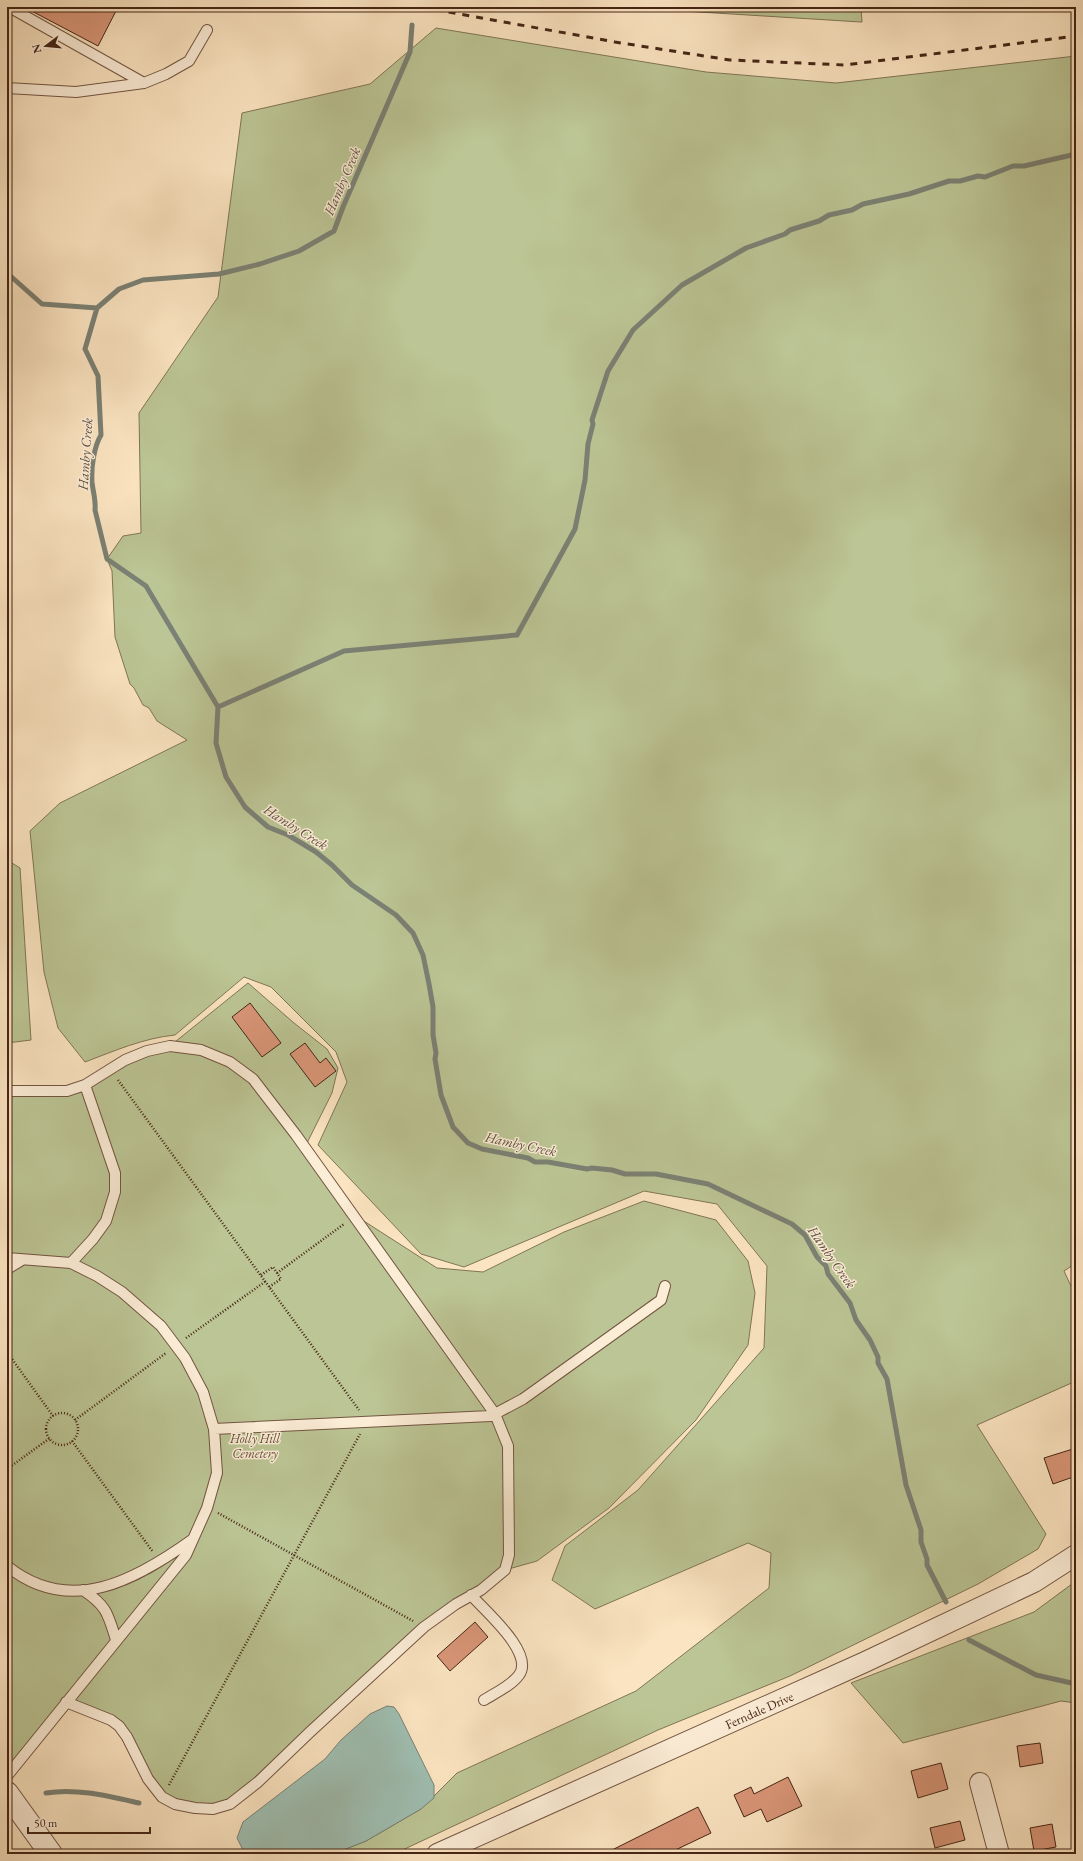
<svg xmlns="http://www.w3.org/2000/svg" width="1083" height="1861" font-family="'EB Garamond',serif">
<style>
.green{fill:#bcc595;stroke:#807556}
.water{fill:#9fbfb2;stroke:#7b8174}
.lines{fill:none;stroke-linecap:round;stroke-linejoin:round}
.stream{stroke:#7b8174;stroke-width:5}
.building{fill:#d99678;stroke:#452516}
.service-casing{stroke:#725541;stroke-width:12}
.minor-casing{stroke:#725541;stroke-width:22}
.tertiary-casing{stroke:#725541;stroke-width:24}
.path{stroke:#452516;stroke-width:2.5;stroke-dasharray:1 2;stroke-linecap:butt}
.service{stroke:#fcedd7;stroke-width:10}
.minor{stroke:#fcedd7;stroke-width:20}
.tertiary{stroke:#fcedd7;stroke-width:22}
.rail{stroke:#452516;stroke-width:3;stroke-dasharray:7 7;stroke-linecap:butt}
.labels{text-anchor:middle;stroke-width:3;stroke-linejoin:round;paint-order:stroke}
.park-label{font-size:13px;font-style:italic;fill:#634d36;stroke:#fcedd7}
.street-label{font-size:13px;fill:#452516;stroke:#fcedd7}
.water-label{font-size:14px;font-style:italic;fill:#5c4c3d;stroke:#fcedd7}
</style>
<rect width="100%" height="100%" fill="#fbe4c1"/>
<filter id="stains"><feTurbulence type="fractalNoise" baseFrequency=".005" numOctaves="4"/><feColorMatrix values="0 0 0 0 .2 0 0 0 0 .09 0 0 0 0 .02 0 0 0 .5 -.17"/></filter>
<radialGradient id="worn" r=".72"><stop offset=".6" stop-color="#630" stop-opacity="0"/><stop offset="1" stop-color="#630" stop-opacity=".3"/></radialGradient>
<!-- green -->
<path class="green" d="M618,7H861L862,22H861Z
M436,28L706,72L836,83L1076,56V1263L1064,1271L1076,1297V1381L977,1425L1046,1534L1038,1549L978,1584L790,1676L658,1730L394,1854H333L366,1841L421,1809L457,1773L636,1691L769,1588L771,1553L748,1543L595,1609L552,1580L565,1546L638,1490L764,1348L767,1266L717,1204L644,1191L464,1267L421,1254L318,1145L347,1082L336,1052L271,987L244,977L175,1035C144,1038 114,1051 85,1062L58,1028L44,972L30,831L60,803L187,740L157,721L149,708L143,705L134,688L130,684L115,637L112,571L107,559L123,536L141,533L139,413L218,297L242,113L370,84Z
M7,860L20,868L31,1040L7,1043Z
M248,983L294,1023L327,1049L338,1068L332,1093L305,1147L356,1216L437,1268L483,1272L564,1232L644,1201L716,1220L748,1261L755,1293L748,1345L696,1420L609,1508L537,1561L505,1570L456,1604L258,1782L213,1809L162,1797L119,1726L66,1702L7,1776V1091H67L170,1046Z
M1076,1581V1703L1061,1701L903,1743L851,1683L1034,1612Z"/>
<!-- water -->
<path class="water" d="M387,1706L394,1707L399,1714L434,1785V1798L421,1809L366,1841L333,1854H245L237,1838L243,1822L325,1759L341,1740L370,1714Z"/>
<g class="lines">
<!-- stream -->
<path class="stream" d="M412,25L410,52L343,207L334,231L299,251L260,264L219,274L143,280L119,289L97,308L85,349L98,376L101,435C94,447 91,467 92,482C93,492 96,500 95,510L107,559L146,586L218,707L216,743L226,777L245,807L268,827L288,835L316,852L332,865L352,885L396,915L413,933L423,955L429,984L433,1007V1035L436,1053L435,1059L441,1095L453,1127L468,1143L482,1149L528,1158L535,1162H548L587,1169L592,1168L612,1170L625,1174H656L708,1184L792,1224L805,1235L817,1257L826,1266L828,1274L850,1303L856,1320L870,1340L878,1357V1363L887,1379L906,1485L921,1530V1542L927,1559V1565L946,1602
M7,273L42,304L97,308
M218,707L344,651L517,635L575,529L585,480L588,444L593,424L592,420L608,371L633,330L682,285L746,248L785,234L790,230L819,221L829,215L852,210L863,204L909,194L949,181H960L978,176L985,177L1013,166H1024L1076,154
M969,1640L1036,1675L1076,1684
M46,1793C77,1788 108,1796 139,1803"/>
</g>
<!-- building -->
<path class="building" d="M24,7H118L98,46Z
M250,1003L281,1043L262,1057L232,1017Z
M305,1043L320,1063L326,1058L336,1071L315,1087L290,1054Z
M1076,1448V1476L1053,1484L1044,1458Z
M475,1622L488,1637L450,1671L437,1656Z
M1040,1743L1043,1763L1020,1767L1017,1746Z
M941,1763L948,1789L918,1798L911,1771Z
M788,1777L802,1806L767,1822L761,1809L744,1817L734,1795L751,1787L754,1794Z
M698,1807L711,1833L667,1854H604Z
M960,1821L965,1840L935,1848L930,1828Z
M1052,1824L1056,1847L1034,1851L1030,1828Z"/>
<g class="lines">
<!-- service casing -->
<g class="service-casing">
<path id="service" d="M9,7L144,83
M7,88L76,92L144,83L166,74L189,61L207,30
M7,1091H67L85,1085L125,1060L147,1051L170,1046L201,1050L230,1062L253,1079L296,1135L495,1414L508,1446L509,1555L505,1570L481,1590L456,1604L424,1627L310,1732L258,1782L230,1804L213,1809L195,1808L175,1804L162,1797L148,1779L127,1737L119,1726L111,1720L66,1702
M7,1258L71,1263L97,1276L122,1292L161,1326L185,1358L203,1392L214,1429L217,1473L207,1508L186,1555L7,1776
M71,1263L93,1239L106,1221L115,1192V1173L85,1085
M7,1269L22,1260
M214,1429L491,1416L523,1399L661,1300L665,1286
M7,1566C70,1617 136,1580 193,1539
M83,1590C107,1606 108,1614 116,1640
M471,1595C485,1611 535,1653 519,1675C511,1686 495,1693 484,1700"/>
</g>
<!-- minor casing -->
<g class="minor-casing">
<path id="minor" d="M980,1783L999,1854
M437,1854L865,1662L1034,1582L1076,1555"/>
</g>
<!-- tertiary casing -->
<g class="tertiary-casing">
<path id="tertiary" d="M7,1793L51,1854"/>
</g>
<!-- path -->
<path class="path" d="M118,1080L359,1410
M277,1273L344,1224
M261,1275L273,1267L281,1279L269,1287
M186,1338L266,1281
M7,1352L53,1416
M46 1429a16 16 0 1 1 32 0a16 16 0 1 1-32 0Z
M75,1420L166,1353
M72,1441L153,1552
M7,1469L50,1438
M218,1513L413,1621
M169,1785L360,1434"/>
<!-- service -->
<use href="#service" class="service"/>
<!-- minor -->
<use href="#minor" class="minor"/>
<!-- tertiary -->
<use href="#tertiary" class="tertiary"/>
<!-- rail -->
<path class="rail" d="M421,7L615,42L730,60L845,65L1076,36"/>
</g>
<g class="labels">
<!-- park labels -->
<g class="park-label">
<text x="255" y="1443">Holly Hill<tspan x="255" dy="15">Cemetery</tspan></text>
</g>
<!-- street labels -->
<g class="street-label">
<text transform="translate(759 1710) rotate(-24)" y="5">Ferndale Drive</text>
</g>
<!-- water labels -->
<g class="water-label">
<text transform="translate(342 181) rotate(-67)" y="5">Hamby Creek</text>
<text transform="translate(85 454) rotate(-86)" y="5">Hamby Creek</text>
<text transform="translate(296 827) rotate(32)" y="5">Hamby Creek</text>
<text transform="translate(521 1144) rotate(12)" y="5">Hamby Creek</text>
<text transform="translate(832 1257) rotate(55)" y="5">Hamby Creek</text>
</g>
</g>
<!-- margin -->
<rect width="1083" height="1861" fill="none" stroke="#fbe4c1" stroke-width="24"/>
<rect x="8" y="8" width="1067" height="1845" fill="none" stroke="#452516" stroke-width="2"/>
<rect x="12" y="12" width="1059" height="1837" fill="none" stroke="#452516"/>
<!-- north arrow -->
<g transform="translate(46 46) rotate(254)" stroke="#fcedd7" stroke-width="3" paint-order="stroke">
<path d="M0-3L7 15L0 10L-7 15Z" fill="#452516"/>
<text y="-6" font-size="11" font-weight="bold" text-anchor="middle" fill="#452516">N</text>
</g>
<!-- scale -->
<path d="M28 1827v6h122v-6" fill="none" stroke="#452516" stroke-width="2"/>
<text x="34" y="1827" font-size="12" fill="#452516" stroke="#fcedd7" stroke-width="3" paint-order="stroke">50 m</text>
<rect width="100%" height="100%" filter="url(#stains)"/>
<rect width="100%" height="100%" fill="url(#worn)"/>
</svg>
